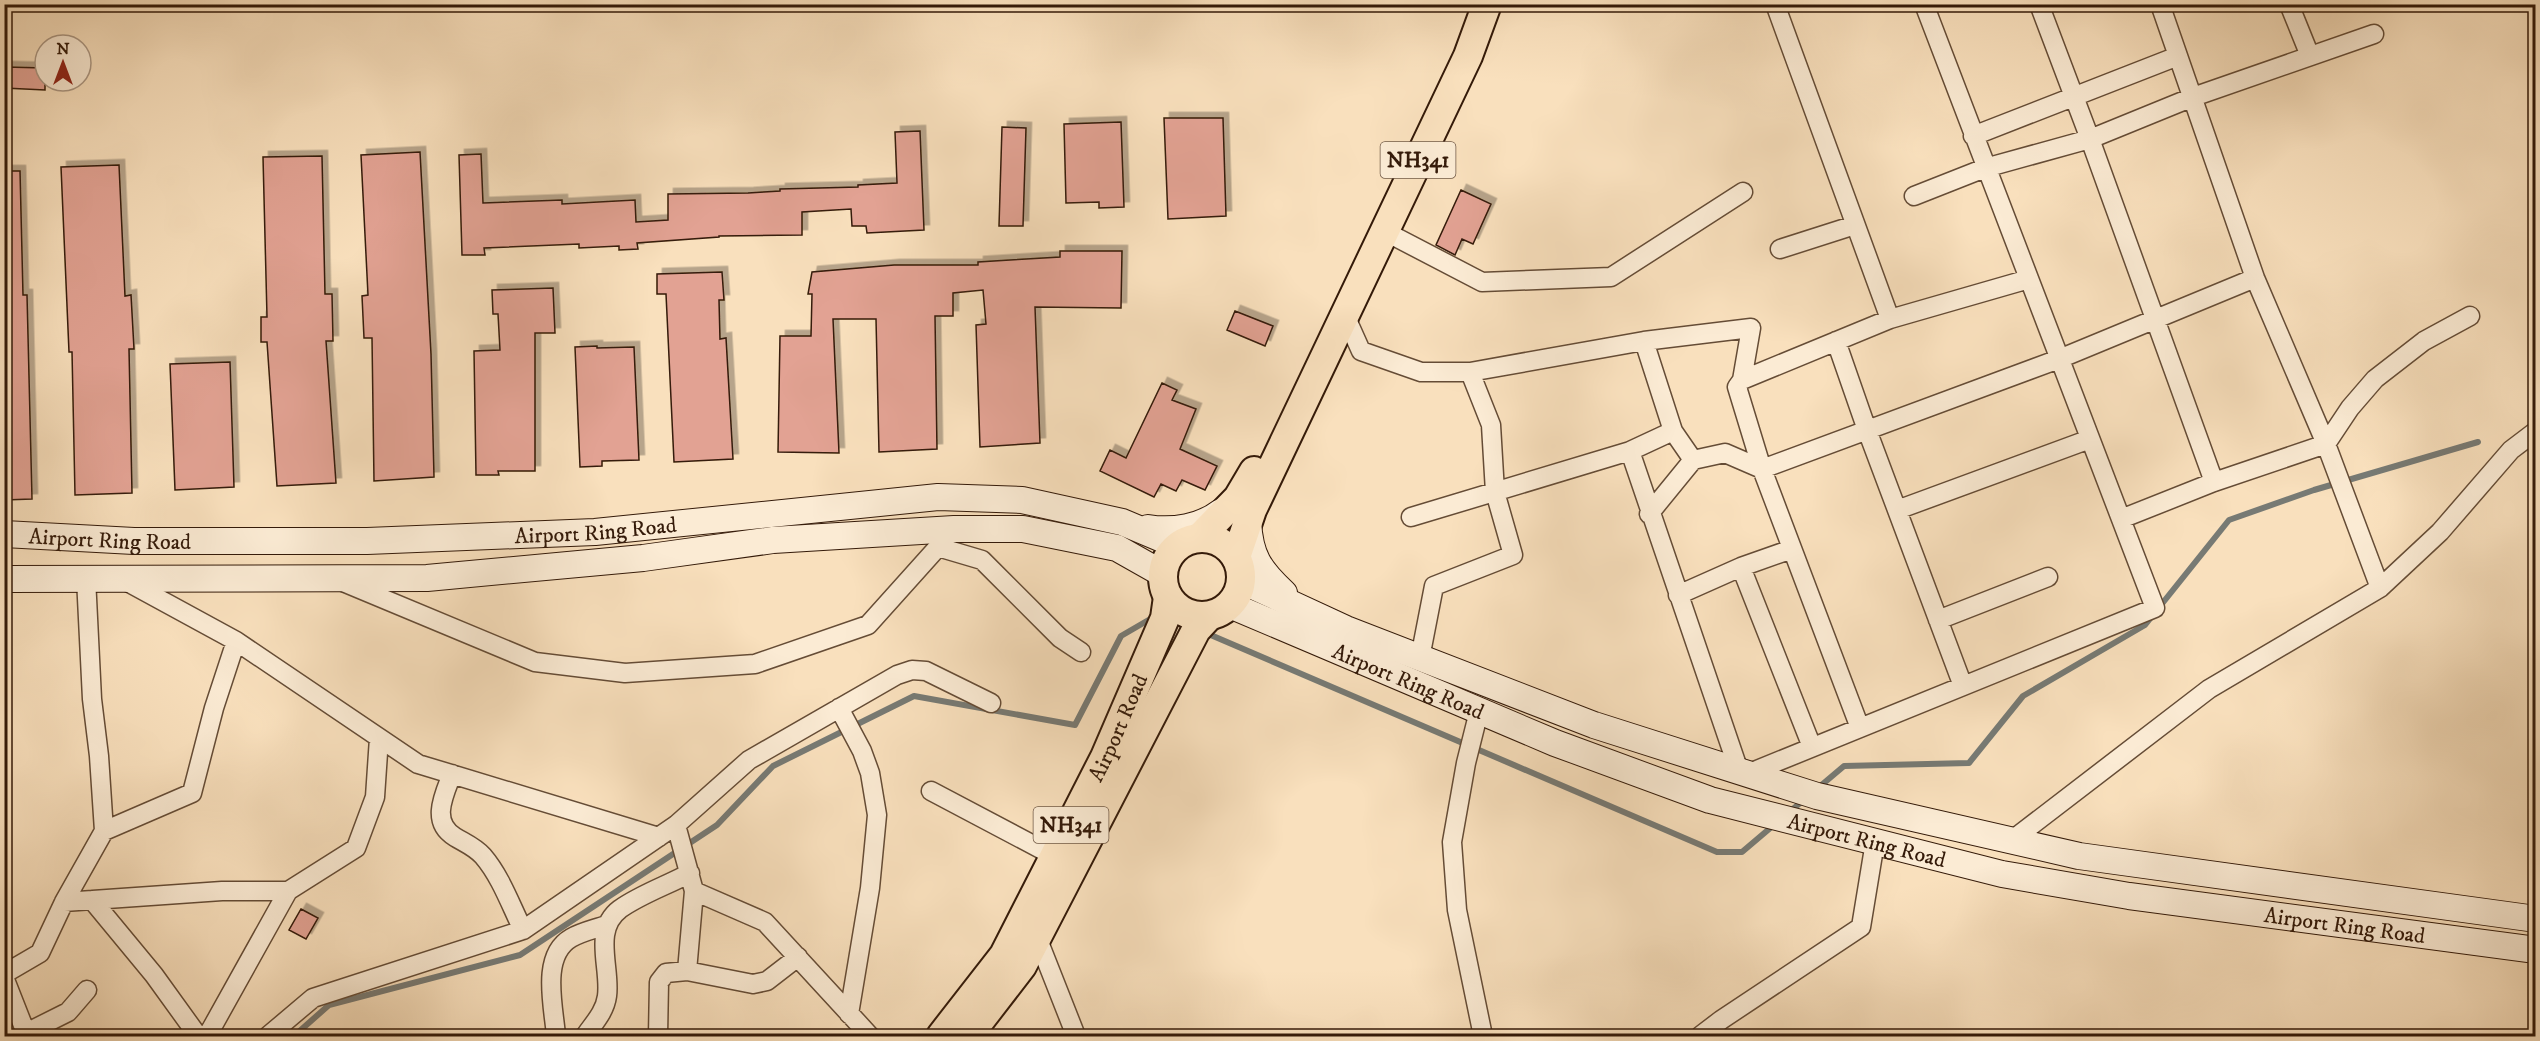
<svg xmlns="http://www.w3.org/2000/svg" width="2540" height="1041" font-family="'IM FELL DW Pica',serif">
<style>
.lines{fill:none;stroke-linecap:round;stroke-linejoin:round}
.stream{stroke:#777a74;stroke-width:6}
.building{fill:#e2a293;stroke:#341a09;stroke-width:1.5;filter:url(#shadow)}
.minor-casing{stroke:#654c36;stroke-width:21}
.secondary-casing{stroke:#341a09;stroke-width:28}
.trunk-casing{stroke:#341a09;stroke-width:32}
.minor{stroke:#fbebd4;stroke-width:18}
.secondary{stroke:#fbebd4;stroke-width:26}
.trunk{stroke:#f9e0bd;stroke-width:28}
.labels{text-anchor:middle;stroke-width:6;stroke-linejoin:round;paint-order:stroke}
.shield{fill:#fbebd4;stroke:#705946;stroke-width:1.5}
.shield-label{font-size:21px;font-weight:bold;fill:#341a09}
.street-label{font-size:22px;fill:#341a09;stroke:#fbebd4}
</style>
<defs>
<filter id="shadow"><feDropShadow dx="5.5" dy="-5.5" stdDeviation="0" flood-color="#0004"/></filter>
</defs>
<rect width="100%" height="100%" fill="#f9e0bd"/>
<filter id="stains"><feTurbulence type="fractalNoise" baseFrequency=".00333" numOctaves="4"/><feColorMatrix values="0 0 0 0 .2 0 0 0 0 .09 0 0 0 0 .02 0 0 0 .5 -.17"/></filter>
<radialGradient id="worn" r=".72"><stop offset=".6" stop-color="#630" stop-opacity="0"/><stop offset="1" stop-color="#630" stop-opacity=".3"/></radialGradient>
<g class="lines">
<!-- stream -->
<path class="stream" d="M1206,633L1717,852H1742L1775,824
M1818,788L1844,766L1969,763L2023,696L2145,625L2229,520L2314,490L2478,442
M1788,813L1805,799
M294,1036L329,1005L520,955L717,825L773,766L914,696L1075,725L1121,636L1152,618"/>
</g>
<!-- building -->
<path class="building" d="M5,67L45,68V90L4,88Z
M1164,118H1223L1226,216L1168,219Z
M1121,122L1124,207L1099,208V202L1066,203L1064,124Z
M1002,127L1026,128L1023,226H999Z
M920,131L924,230L867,233L866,226H852L851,209L802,212V235L719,236V237L637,243L638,249L619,250V246L579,248V244L484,248L485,255H462L459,155L481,154L483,203L562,200V204L635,200L636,222L668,220V194L748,193L780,191V189L858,187V185L897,183L895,132Z
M420,152L431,354L434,477L374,481L372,338H364L362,296L368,295L361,155Z
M322,156L325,294H332L333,341H326L336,483L277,486L267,342H261V317H267L263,157Z
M119,165L125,296L131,295L134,349H129L132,493L75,495L72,352H69L61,167Z
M4,171H20L23,295H27L32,499L4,500Z
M1461,190L1491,204L1473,244L1462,239L1455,255L1436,245Z
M1060,251H1122L1121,308L1035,307L1040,443L980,447L976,325L986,324L983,290L953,293V316H935L937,449L879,452L876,319H833L839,453L778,452L780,336H811L812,294H808L812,272L894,265H978V262L1060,257Z
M722,272L724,300H719L720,339L726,338L733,459L674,462L666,294H657V274Z
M553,288L555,333H535V471H498L499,475H476L474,351L500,350L498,314H493L492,290Z
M1235,311L1273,326L1265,346L1227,330Z
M597,346V348L634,347L639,460L602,461V466L580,467L575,347Z
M230,362L234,487L175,490L170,364Z
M1162,383L1177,390L1172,400L1196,409L1180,449L1217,466L1205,490L1182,480L1176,491L1161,484L1154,497L1100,471L1110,450L1126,458Z
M301,909L318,918L306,939L289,930Z"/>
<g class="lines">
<!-- minor casing -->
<g class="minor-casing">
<path id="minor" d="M1775,4L1890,319
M2039,4L2090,139L2214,482
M2160,4L2255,278L2326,444L2380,588
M2289,4L2310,56
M1973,136L2178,56
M1914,196L1985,168L2090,139L2193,97L2374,34
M1384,231L1482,282L1611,277L1743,192
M1780,249L1855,225
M1344,313L1361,351L1421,372H1470L1644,341L1751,328L1742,380L1737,387L1762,469L1860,728
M1644,341L1673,431L1693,460
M1836,341L1867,430L1963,686
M1742,380L1890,319L2029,279
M1630,451L1739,771
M1897,510L2090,439
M1649,514L1693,460L1725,453L1762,469L2059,359L2255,278
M1411,517L1630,451L1673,431
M2121,519L2214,482L2326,444L2350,408L2375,379L2424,341L2470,316
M1741,567L1812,747
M124,580L236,641L418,764L659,837
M343,582L535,662L625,673L755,664L868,625L938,547L982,560L1060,638L1081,652
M1678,595L1741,567L1792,549
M1938,620L2048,577
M1420,658L1434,586L1513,555L1495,492L1491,425L1470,372
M839,708L862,751L870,773L877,815L870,888L849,1014
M1479,711L1466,763L1452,842L1457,910L1483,1036
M452,774C444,795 430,822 455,837C465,843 475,847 483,856C501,877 511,906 523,930
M1747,774L2155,608L1924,4
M931,791L1054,856
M676,825L694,891L765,922L870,1036
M104,831L192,793L214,708L236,641
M2011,841L2209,689L2380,588L2440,532L2511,450L2536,431
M92,900L154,975L198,1036
M64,902L222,891H288
M1037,937L1076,1036
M687,971L694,891
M4,974L40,953L64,902L104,831L99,756L92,699L86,578
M4,977L26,1033L68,1012L87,990
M204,1036L210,1031L288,891L356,848L375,797L379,738
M268,1036L313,998L523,930L676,825L749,760L897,675L912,670L926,671L991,703
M556,1036C554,1008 540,956 571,938C581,932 595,929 606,925
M585,1036C593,1024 605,1012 607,996C611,968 592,930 620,909C641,894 668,885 690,873
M658,1036L659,982L666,973L687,971L753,984L767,981L798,957
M1700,1036L1721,1020L1861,927L1875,842"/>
</g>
<!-- secondary casing -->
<g class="secondary-casing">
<g id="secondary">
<path d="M1248,522C1250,556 1259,570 1284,593"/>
<path d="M1148,528C1173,532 1202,527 1221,512"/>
<path id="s1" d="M4,534L134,541H367L595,532L938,497L1022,500L1122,522L1179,546"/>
<path d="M1241,577L1253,586L1346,629L1594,725L1817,796L2079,856L2536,919"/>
<path d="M4,579L427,578L643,558L773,540L954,529H1023L1117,548L1163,574"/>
<path id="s2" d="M1230,605L1555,743L1710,800L2002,874L2129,896L2536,950"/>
</g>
</g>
<!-- trunk casing -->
<g class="trunk-casing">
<g id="trunk">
<path d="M1199,538L1238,498L1254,471"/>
<circle cx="1202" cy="577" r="39"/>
<path d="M1236,557L1252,510L1468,56L1487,4"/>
<path id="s3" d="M941,1036L1004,955L1105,757L1165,618L1168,597"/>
<path d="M968,1036L1022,966L1196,630L1209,616"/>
</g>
</g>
<!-- minor -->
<use href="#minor" class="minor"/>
<!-- secondary -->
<use href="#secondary" class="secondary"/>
<!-- trunk -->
<use href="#trunk" class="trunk"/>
</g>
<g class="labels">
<!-- shield labels -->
<g class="shield">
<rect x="1380.5" y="142" width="75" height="36" rx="4.5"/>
<rect x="1033.5" y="807" width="75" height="36" rx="4.5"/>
</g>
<g class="shield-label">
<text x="1418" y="167">NH341</text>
<text x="1071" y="832">NH341</text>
</g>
<!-- street labels -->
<g class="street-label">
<text dy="8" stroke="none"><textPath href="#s1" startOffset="592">Airport Ring Road</textPath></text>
<text dy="8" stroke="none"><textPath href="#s1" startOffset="106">Airport Ring Road</textPath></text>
<text dy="8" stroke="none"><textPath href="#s2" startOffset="194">Airport Ring Road</textPath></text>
<text dy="8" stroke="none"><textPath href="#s3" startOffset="357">Airport Road</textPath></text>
<text dy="8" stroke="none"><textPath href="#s2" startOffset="680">Airport Ring Road</textPath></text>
<text dy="8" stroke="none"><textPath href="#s2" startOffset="1166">Airport Ring Road</textPath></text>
</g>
</g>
<!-- margin -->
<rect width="2540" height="1041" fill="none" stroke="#f9e0bd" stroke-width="24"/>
<rect x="6" y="6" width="2528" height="1029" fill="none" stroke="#341a09" stroke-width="3"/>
<rect x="12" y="12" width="2516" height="1017" fill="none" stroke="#341a09" stroke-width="1.5"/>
<!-- north arrow -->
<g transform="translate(63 63)"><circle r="28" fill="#fbebd4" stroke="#ab9783" stroke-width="1.5"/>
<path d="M0-4.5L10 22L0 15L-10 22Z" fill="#8f2418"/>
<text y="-9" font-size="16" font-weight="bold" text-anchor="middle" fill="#341a09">N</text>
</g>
<rect width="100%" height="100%" filter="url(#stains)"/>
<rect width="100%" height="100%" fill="url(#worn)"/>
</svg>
